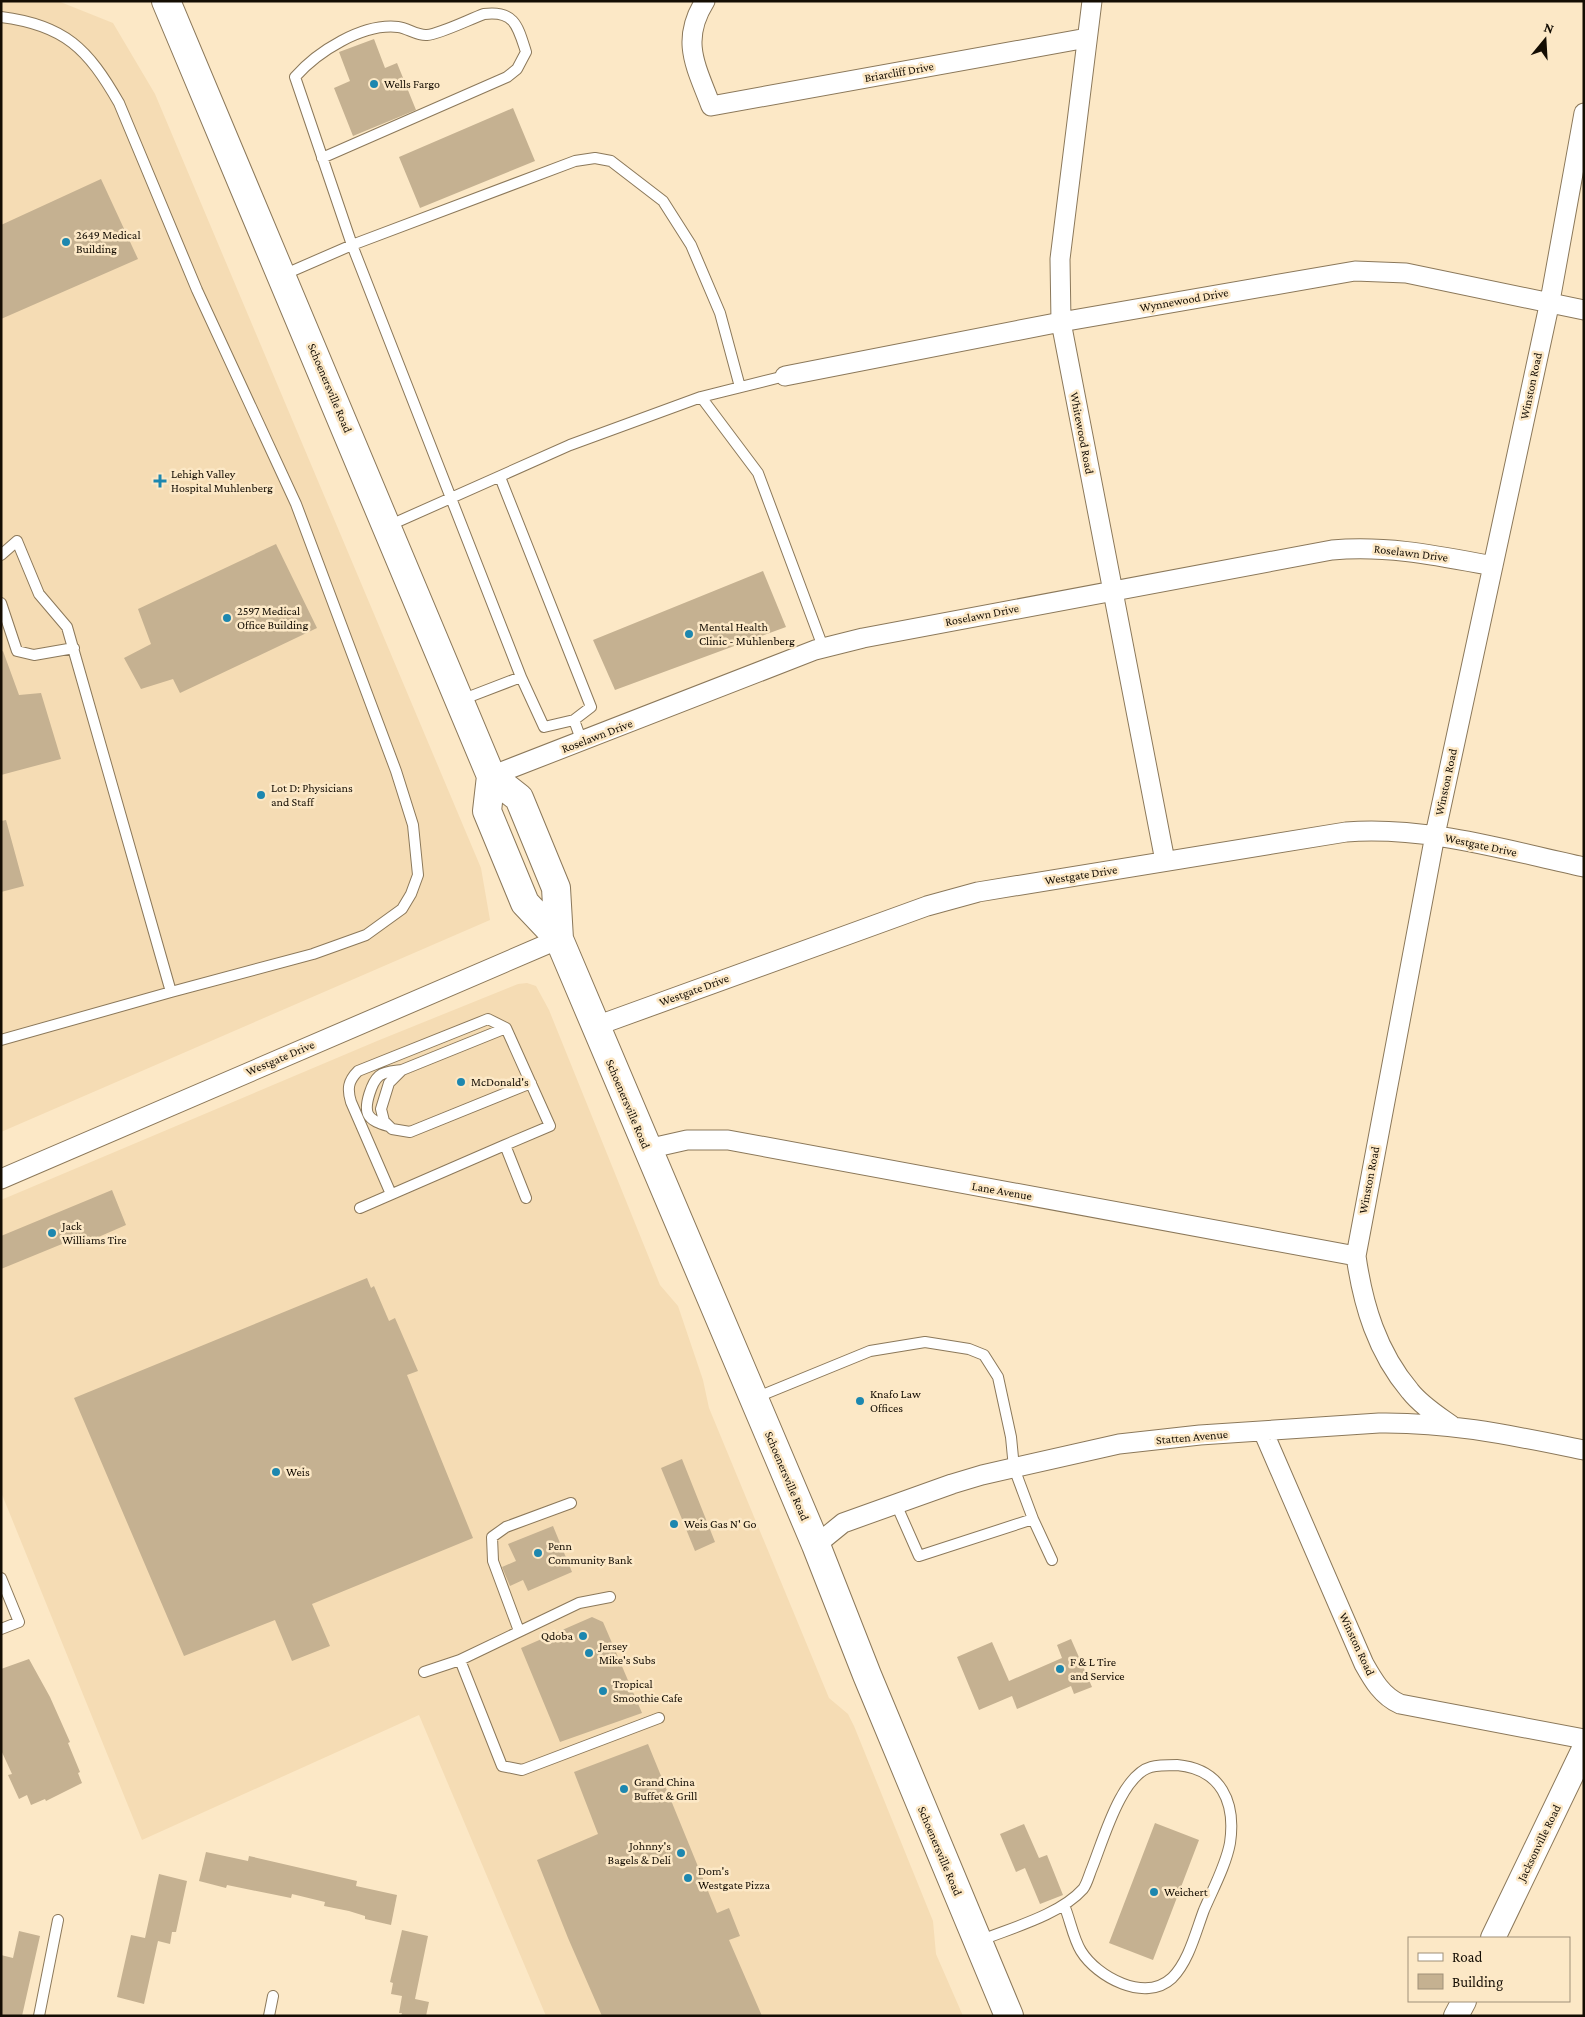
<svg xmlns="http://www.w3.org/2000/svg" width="1585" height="2017" font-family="'Crimson Pro',serif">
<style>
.built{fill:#f5dcb4}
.building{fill:#c5b191}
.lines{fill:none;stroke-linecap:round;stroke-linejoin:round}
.service-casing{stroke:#8b785a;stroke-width:12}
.minor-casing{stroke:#8b785a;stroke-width:21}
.tertiary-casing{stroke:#8b785a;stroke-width:26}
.primary-casing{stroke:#8b785a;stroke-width:30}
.service{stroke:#fff;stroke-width:10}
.minor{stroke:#fff;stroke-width:19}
.tertiary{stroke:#fff;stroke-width:24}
.primary{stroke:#fff;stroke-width:28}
.poi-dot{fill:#1d87af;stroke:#fce8c6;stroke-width:2}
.labels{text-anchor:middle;stroke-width:5;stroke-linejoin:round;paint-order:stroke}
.street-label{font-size:12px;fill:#140d03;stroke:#fce8c6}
.poi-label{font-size:12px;fill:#140d03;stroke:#fce8c6;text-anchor:start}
</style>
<rect width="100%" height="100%" fill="#fce8c6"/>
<!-- built -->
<path class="built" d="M1,1H58L113,23L155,94L481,868L490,920L1,1132Z
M527,983L536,986L549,1010L660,1285L678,1306L703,1380L709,1408L829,1698L848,1714L854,1726L933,1921L936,1954L963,2016H546L419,1715L142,1840L1,1492V1200L377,1041L518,984Z"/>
<!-- building -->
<path class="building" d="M374,39L385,68L397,63L416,110L353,136L334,88L350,81L339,52Z
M513,108L535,161L420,208L399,157Z
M101,179L138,259L1,319V225Z
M276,544L317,628L180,693L173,679L141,689L124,658L151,644L138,609Z
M763,571L786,627L615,690L593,640Z
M3,651L19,695L41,693L61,759L1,775V652Z
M6,820L24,886L1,892V821Z
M112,1190L126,1225L87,1242L84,1235L1,1269V1236Z
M367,1278L371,1288L374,1286L389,1321L395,1318L418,1371L407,1375L473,1538L312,1604L330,1646L292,1661L275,1620L184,1656L74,1398Z
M682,1459L715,1542L695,1551L661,1468Z
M553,1526L572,1572L528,1591L523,1580L510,1586L502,1567L516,1561L508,1544Z
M592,1617L603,1622L642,1713L560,1742L521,1648Z
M1071,1639L1092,1687L1074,1694L1071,1686L1017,1709L1012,1696L979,1710L957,1657L992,1642L1009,1681L1062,1658L1057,1645Z
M29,1659L50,1697L70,1742L68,1743L80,1772L78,1773L82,1783L46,1801L45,1799L31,1805L27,1795L19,1799L8,1775L12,1774L1,1750V1669Z
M648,1744L717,1913L729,1908L740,1936L729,1940L762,2016H602L568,1938L537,1860L598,1834L574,1772Z
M1155,1823L1199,1840L1153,1960L1109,1943Z
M1024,1824L1039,1858L1047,1855L1063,1895L1040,1904L1025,1868L1016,1872L1000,1834Z
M206,1852L248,1861L249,1856L357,1881L356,1886L397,1895L391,1925L365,1919V1916L349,1911L324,1906L325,1902L292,1894L291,1898L227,1885L226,1888L199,1881Z
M159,1874L187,1881L176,1932H172L170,1944L158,1941L144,2004L117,1997L131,1935L145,1938Z
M402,1930L428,1936L415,1999L429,2002L426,2016H401L402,2013H399L402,1996L391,1994L393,1983L390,1982Z
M19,1931L40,1936L22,2016H1V1955L13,1958Z"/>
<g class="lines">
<!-- service casing -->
<g class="service-casing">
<path id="service" d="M1,17C65,25 88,49 119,103L197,290L296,504L396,771L413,825L418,875L411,894L402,909L366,935L313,954L171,992L1,1040
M283,275L352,245L295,77C317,52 362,23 398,27C407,28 418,36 427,35C440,34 470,19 484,14C515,10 518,27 526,52L517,69L507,77L322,158
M701,397L758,473L823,647
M500,477L591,707L574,720L582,742
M388,526L570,445L701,397L785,376
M1,555L17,541L39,594L67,627L171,992
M1,603L17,651L34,655L74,648
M461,700L521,677
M574,720L544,727L521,677L352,245L575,161L595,158L611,161L663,201L691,245L720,313L740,387
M506,1028L402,1070L389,1083L381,1109L384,1121L392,1129L410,1132L531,1083
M388,1126C381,1124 371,1121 368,1114C364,1105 372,1082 379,1076C385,1071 395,1071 402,1070
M391,1194L351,1102C347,1089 348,1081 358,1071L488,1019L506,1028L550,1126L505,1145
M360,1208L505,1145L526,1198
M755,1398L870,1351L925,1342L969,1349L984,1355L998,1377L1011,1437L1014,1468L1033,1519L919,1556L896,1504
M1033,1519L1052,1560
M1,1578L19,1622L1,1629
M519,1631L493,1561L492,1537L506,1527L571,1503
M460,1660L502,1766L522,1770L659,1718
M424,1672L460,1660L579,1603L610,1597
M979,1941C1011,1928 1060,1915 1083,1889C1087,1884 1089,1875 1092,1868C1103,1841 1121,1775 1151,1767C1158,1765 1169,1765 1177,1765C1221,1769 1236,1802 1230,1843C1226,1865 1213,1889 1204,1910C1196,1931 1189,1961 1172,1978C1145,2003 1097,1977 1081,1951C1073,1938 1070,1919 1064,1905
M39,2016L58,1920
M269,2016L273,1996"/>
</g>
<!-- minor casing -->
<g class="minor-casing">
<path id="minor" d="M705,1C680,41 696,66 711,106L1087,38
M1092,1L1060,259L1061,322L1165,861
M785,376L1061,322L1355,271L1406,273L1584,310
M491,776L815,650L863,638L1332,550C1388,545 1439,556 1493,566
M596,1026L927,906L978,892L1346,832C1427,826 1505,850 1584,867
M647,1149L687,1140H728L1356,1256
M1,1179L559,939
M1451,1425C1437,1415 1421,1405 1410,1391C1377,1352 1363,1305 1356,1256L1435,835L1550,301L1584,113
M1263,1431L1364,1664C1373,1680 1382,1696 1400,1704L1584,1739
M816,1545L843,1523L952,1484L982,1475L1119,1444L1200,1435L1379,1423C1451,1422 1514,1436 1584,1450"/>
</g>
<!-- tertiary casing -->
<g class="tertiary-casing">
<path id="tertiary" d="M1493,1938L1584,1749
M1456,2016L1464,2001"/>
</g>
<!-- primary casing -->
<g class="primary-casing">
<path id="primary" d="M166,1L491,776L519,798L556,888L559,939L816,1545L867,1675L1009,2016
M491,776L487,811L525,903L559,939"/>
</g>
<!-- service -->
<use href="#service" class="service"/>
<!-- minor -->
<use href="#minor" class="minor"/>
<!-- tertiary -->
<use href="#tertiary" class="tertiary"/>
<!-- primary -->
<use href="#primary" class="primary"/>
</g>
<!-- markers -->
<g class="poi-dot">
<circle cx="374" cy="84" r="5"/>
<circle cx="66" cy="242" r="5"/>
<path d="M157.5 473.5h5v5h5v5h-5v5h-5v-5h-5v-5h5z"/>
<circle cx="227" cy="618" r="5"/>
<circle cx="689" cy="634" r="5"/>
<circle cx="261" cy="795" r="5"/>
<circle cx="461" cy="1082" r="5"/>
<circle cx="52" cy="1233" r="5"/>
<circle cx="860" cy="1401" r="5"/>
<circle cx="276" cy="1472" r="5"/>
<circle cx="674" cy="1524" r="5"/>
<circle cx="538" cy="1553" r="5"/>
<circle cx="583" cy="1636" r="5"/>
<circle cx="589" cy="1653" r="5"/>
<circle cx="1060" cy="1669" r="5"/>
<circle cx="603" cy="1691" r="5"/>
<circle cx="624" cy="1789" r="5"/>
<circle cx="681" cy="1853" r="5"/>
<circle cx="688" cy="1878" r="5"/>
<circle cx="1154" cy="1892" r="5"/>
</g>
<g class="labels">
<!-- street labels -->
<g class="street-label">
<text transform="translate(899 72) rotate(-10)" y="4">Briarcliff Drive</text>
<text transform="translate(1184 300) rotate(-10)" y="4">Wynnewood Drive</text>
<text transform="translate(1531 386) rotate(-78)" y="4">Winston Road</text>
<text transform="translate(330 388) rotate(67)" y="4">Schoenersville Road</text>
<text transform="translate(1082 433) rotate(79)" y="4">Whitewood Road</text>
<text transform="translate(1411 553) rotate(7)" y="4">Roselawn Drive</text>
<text transform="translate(982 615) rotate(-11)" y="4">Roselawn Drive</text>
<text transform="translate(597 736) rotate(-21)" y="4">Roselawn Drive</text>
<text transform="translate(1446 782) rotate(-78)" y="4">Winston Road</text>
<text transform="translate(1481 845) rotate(12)" y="4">Westgate Drive</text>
<text transform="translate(1081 875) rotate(-9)" y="4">Westgate Drive</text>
<text transform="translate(694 990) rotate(-20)" y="4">Westgate Drive</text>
<text transform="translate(280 1058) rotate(-23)" y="4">Westgate Drive</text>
<text transform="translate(628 1104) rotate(67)" y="4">Schoenersville Road</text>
<text transform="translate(1369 1180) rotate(-79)" y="4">Winston Road</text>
<text transform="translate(1002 1191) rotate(10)" y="4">Lane Avenue</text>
<text transform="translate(1192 1437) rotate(-5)" y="4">Statten Avenue</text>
<text transform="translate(787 1476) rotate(67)" y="4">Schoenersville Road</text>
<text transform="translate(1357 1644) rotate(65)" y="4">Winston Road</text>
<text transform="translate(1539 1843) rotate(-64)" y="4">Jacksonville Road</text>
<text transform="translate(940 1851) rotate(67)" y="4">Schoenersville Road</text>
</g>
<!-- poi labels -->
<g class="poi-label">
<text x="384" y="88">Wells Fargo</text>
<text x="76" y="239">2649 Medical<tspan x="76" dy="14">Building</tspan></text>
<text x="171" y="478">Lehigh Valley<tspan x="171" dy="14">Hospital Muhlenberg</tspan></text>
<text x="237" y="615">2597 Medical<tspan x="237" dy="14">Office Building</tspan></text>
<text x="699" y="631">Mental Health<tspan x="699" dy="14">Clinic - Muhlenberg</tspan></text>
<text x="271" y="792">Lot D: Physicians<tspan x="271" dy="14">and Staff</tspan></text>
<text x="471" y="1086">McDonald's</text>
<text x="62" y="1230">Jack<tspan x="62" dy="14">Williams Tire</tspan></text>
<text x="870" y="1398">Knafo Law<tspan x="870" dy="14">Offices</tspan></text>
<text x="286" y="1476">Weis</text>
<text x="684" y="1528">Weis Gas N' Go</text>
<text x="548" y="1550">Penn<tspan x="548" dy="14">Community Bank</tspan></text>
<text x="573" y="1640" text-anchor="end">Qdoba</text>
<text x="599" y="1650">Jersey<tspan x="599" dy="14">Mike's Subs</tspan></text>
<text x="1070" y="1666">F &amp; L Tire<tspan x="1070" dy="14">and Service</tspan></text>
<text x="613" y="1688">Tropical<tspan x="613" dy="14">Smoothie Cafe</tspan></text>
<text x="634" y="1786">Grand China<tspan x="634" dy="14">Buffet &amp; Grill</tspan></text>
<text x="671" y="1850" text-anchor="end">Johnny's<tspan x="671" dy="14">Bagels &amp; Deli</tspan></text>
<text x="698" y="1875">Dom's<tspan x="698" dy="14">Westgate Pizza</tspan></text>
<text x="1164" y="1896">Weichert</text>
</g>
</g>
<!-- border -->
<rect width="1585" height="2017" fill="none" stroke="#140d03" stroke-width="5"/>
<!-- legend -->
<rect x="1408" y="1937" width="162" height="65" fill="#fce8c6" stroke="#9f9078"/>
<rect x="1418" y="1953" width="25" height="8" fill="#ffffff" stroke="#9f9078"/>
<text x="1452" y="1962" font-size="15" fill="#140d03">Road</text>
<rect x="1418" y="1974" width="25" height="15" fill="#c5b191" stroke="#9f9078"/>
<text x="1452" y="1987" font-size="15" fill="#140d03">Building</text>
<!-- north arrow -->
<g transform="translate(1545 40) rotate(18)" stroke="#fce8c6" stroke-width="4" paint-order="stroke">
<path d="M0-4L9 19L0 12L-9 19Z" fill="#140d03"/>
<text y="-8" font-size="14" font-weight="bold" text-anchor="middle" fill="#140d03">N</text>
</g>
</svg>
